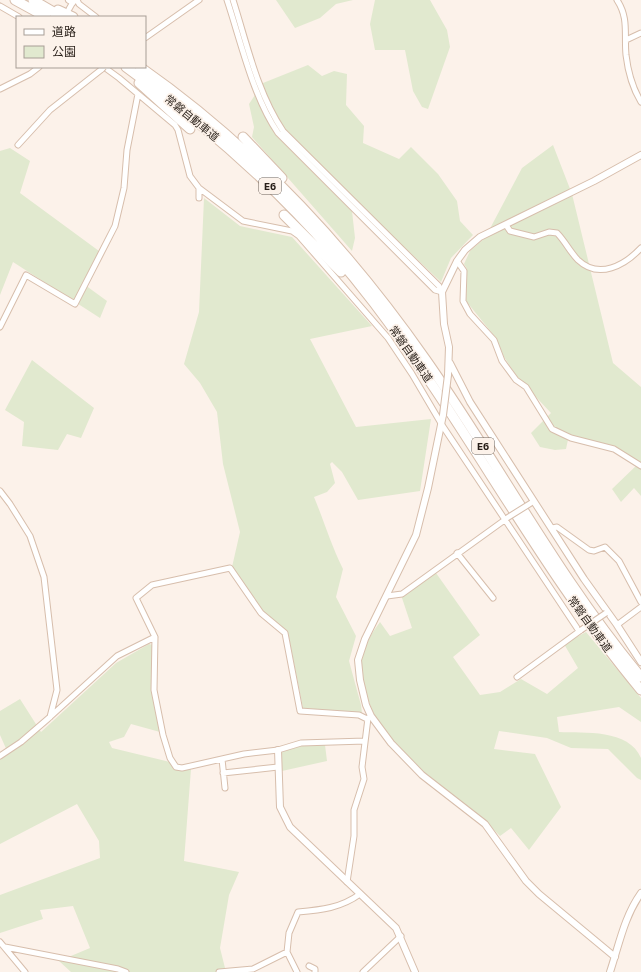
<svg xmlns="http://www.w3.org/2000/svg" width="641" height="972" font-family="Commissioner,'Noto Sans JP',sans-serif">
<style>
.green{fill:#e1e9cf}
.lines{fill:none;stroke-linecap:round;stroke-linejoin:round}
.minor-casing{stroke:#d7beac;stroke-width:7}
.tertiary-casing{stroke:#d7beac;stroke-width:8}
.motorway-casing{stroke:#d7beac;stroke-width:11}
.minor{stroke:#fff;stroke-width:5}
.tertiary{stroke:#fff;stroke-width:6}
.motorway{stroke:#fff;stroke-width:9}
.minor-bridge-casing{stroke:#d7beac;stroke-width:7;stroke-linecap:butt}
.tertiary-bridge-casing{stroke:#d7beac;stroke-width:8;stroke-linecap:butt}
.minor-bridge{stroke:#fff;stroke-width:5}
.tertiary-bridge{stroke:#fff;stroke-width:6}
.labels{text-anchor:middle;stroke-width:3.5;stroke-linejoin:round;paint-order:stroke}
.shield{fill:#fcf2ea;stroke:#685e57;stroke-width:1}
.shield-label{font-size:10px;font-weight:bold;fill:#281f18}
.street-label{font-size:11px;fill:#281f18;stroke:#fcf2ea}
</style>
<rect width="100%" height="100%" fill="#fcf2ea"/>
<!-- green -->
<path class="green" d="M276,0H353L336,4L320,18L295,28Z
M375,0H430L447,30L450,47L428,109L422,107L413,91L405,50H375L370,24Z
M308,65L322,76L334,71L347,74L346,105L364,126L363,143L399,159L411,147L438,174L457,201L460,221L473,235L451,258L441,282L358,203L352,211L355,238L352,251L252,137L254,127L249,104L263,83Z
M553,145L572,194L613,363L641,387V496L634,488L621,502L612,489L639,463L615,446L569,435L566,449L555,450L540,447L531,433L551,413L518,378L504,357L496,338L466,301L467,269L464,264L470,251L485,238L522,168Z
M10,148L30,161L20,193L99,251L85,285L107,301L100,318L13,262L0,295V151Z
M204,198L240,226L292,237L372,326L310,339L356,427L431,419L420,491L358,500L342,472L332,462L330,464L335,483L327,492L314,497C324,521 331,545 343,569L336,597L356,636L349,661L361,705L362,713L303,708L288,633L262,610L232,567L240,532L223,464L217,412L200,383L184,364L199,312Z
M32,360L94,408L81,438L67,434L58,450L22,446L24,422L5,410Z
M436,573L480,635L453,657L480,695L500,692L521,679L547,694L578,668L564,644L586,632L641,698V722L619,707L557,717L559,732C584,733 629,729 641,758C641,764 641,774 641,780L637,778L608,749L571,748L547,738L499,731L494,749L535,754L561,807L529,850L511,828L500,836C455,788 379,757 365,687C363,679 361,669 362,660C363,646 372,633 380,622L390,636L412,628L401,595L421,580Z
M149,644L153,645L152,690L160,732L131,724L124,737L109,742L112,748L170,762L175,770L191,769L184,861L239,872L229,895L220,948L226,972H71L59,961L90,948L73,906L40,910L43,919L0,933V895L100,858L99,841L77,804L0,844V756L8,753L0,735V711L20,699L41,732L116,663Z
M301,745H325L327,761L282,771V752Z"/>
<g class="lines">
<!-- minor casing -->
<g class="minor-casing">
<path id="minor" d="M77,0L79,4L96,17
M227,0C241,42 253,97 278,133L435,290L442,292
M233,0C247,44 257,92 283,131L439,286L442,292
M617,0C629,18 624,34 626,55C628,72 632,87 641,102
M0,6L19,17
M69,9L73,2
M145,38L199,0
M626,40L641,33
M104,67L119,78L175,125L178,130L190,176L199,188V198
M0,89L30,74L39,67
M18,145L50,110L102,69
M199,188L243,221L292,231L299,236L388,338L412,374L442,425L579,631
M506,225L510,231L534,237L549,232L557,233C565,241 570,252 578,260C599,280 625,265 641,248
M457,261L464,271L463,301L470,314L494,340L502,361L516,380L526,387L552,429L571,438L614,449L641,466
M0,327L26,275L75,304L115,226L124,188L127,150L138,94
M0,491L10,504L30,536L44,577L57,690L50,717
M552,528L557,527L589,550L594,551L605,547L619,561L641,602
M457,553L493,598
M387,596L402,594L506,519
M617,625L641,607
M517,677L581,630
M365,741L301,743L278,750L244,754L182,768L176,767L170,758L163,735L154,690L155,637L136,598L152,585L230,568L261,613L285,633L300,711L359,715L367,719
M0,756L21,742L50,717L117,656L155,637
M222,759L225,788
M223,773L278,767
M347,882L354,836V810L364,779L362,767L368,718
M0,942L25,972
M5,947L118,969L126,972
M309,966L315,969V972
M219,972L253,969L287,952
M297,972L287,952L289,933L298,912C321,910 341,908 360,894
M363,972L401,936"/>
</g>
<!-- tertiary casing -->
<g class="tertiary-casing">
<path id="tertiary" d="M69,0L73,2L74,0
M450,363L470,402L584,579L617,625L641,662
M448,375L449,347L444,324L442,292L457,261L465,250L480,237L594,181L641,155
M443,415L428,488L416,535L365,639L358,660L360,680L366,705L371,716L391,743L422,775L485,824L526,881L539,894L615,957
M278,750L280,807L290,827L396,928L415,972
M610,972C619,945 624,917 641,893"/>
</g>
<!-- motorway casing -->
<g class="motorway-casing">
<path id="motorway" d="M15,0L46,17
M33,0L62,17
M58,10L73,17
M126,67C219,134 304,211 374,303C469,428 540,569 641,690
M140,67C253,146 347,247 426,360C499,464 559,579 641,677
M139,83L190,129
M243,137L282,178
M284,215L341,272"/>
</g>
<!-- minor -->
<use href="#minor" class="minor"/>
<!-- tertiary -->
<use href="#tertiary" class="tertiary"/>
<!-- motorway -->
<use href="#motorway" class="motorway"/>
<!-- minor-bridge casing -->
<g class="minor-bridge-casing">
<path id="minor-bridge" d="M102,69L104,67
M507,518L531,503
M581,630L606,613"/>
</g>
<!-- tertiary-bridge casing -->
<g class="tertiary-bridge-casing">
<path id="tertiary-bridge" d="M443,415L448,375"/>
</g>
<!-- minor-bridge -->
<use href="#minor-bridge" class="minor-bridge"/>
<!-- tertiary-bridge -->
<use href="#tertiary-bridge" class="tertiary-bridge"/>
</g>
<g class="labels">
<!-- shield labels -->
<g class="shield">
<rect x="259" y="178" width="22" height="16" rx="3"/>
<rect x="472" y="438" width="22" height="16" rx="3"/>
</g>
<g class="shield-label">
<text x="270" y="190">E6</text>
<text x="483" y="450">E6</text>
</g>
<!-- street labels -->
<g class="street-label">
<text transform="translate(192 118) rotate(39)" y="4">常磐自動車道</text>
<text transform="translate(411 354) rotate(55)" y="4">常磐自動車道</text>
<text transform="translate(590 624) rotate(54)" y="4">常磐自動車道</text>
</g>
</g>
<!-- legend -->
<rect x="16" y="16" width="130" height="52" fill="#fcf2ea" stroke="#a79e96"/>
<rect x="24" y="29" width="20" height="6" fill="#ffffff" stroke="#a79e96"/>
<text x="52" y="36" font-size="12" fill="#281f18">道路</text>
<rect x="24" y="46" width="20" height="12" fill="#e1e9cf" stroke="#a79e96"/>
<text x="52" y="56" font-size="12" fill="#281f18">公園</text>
</svg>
